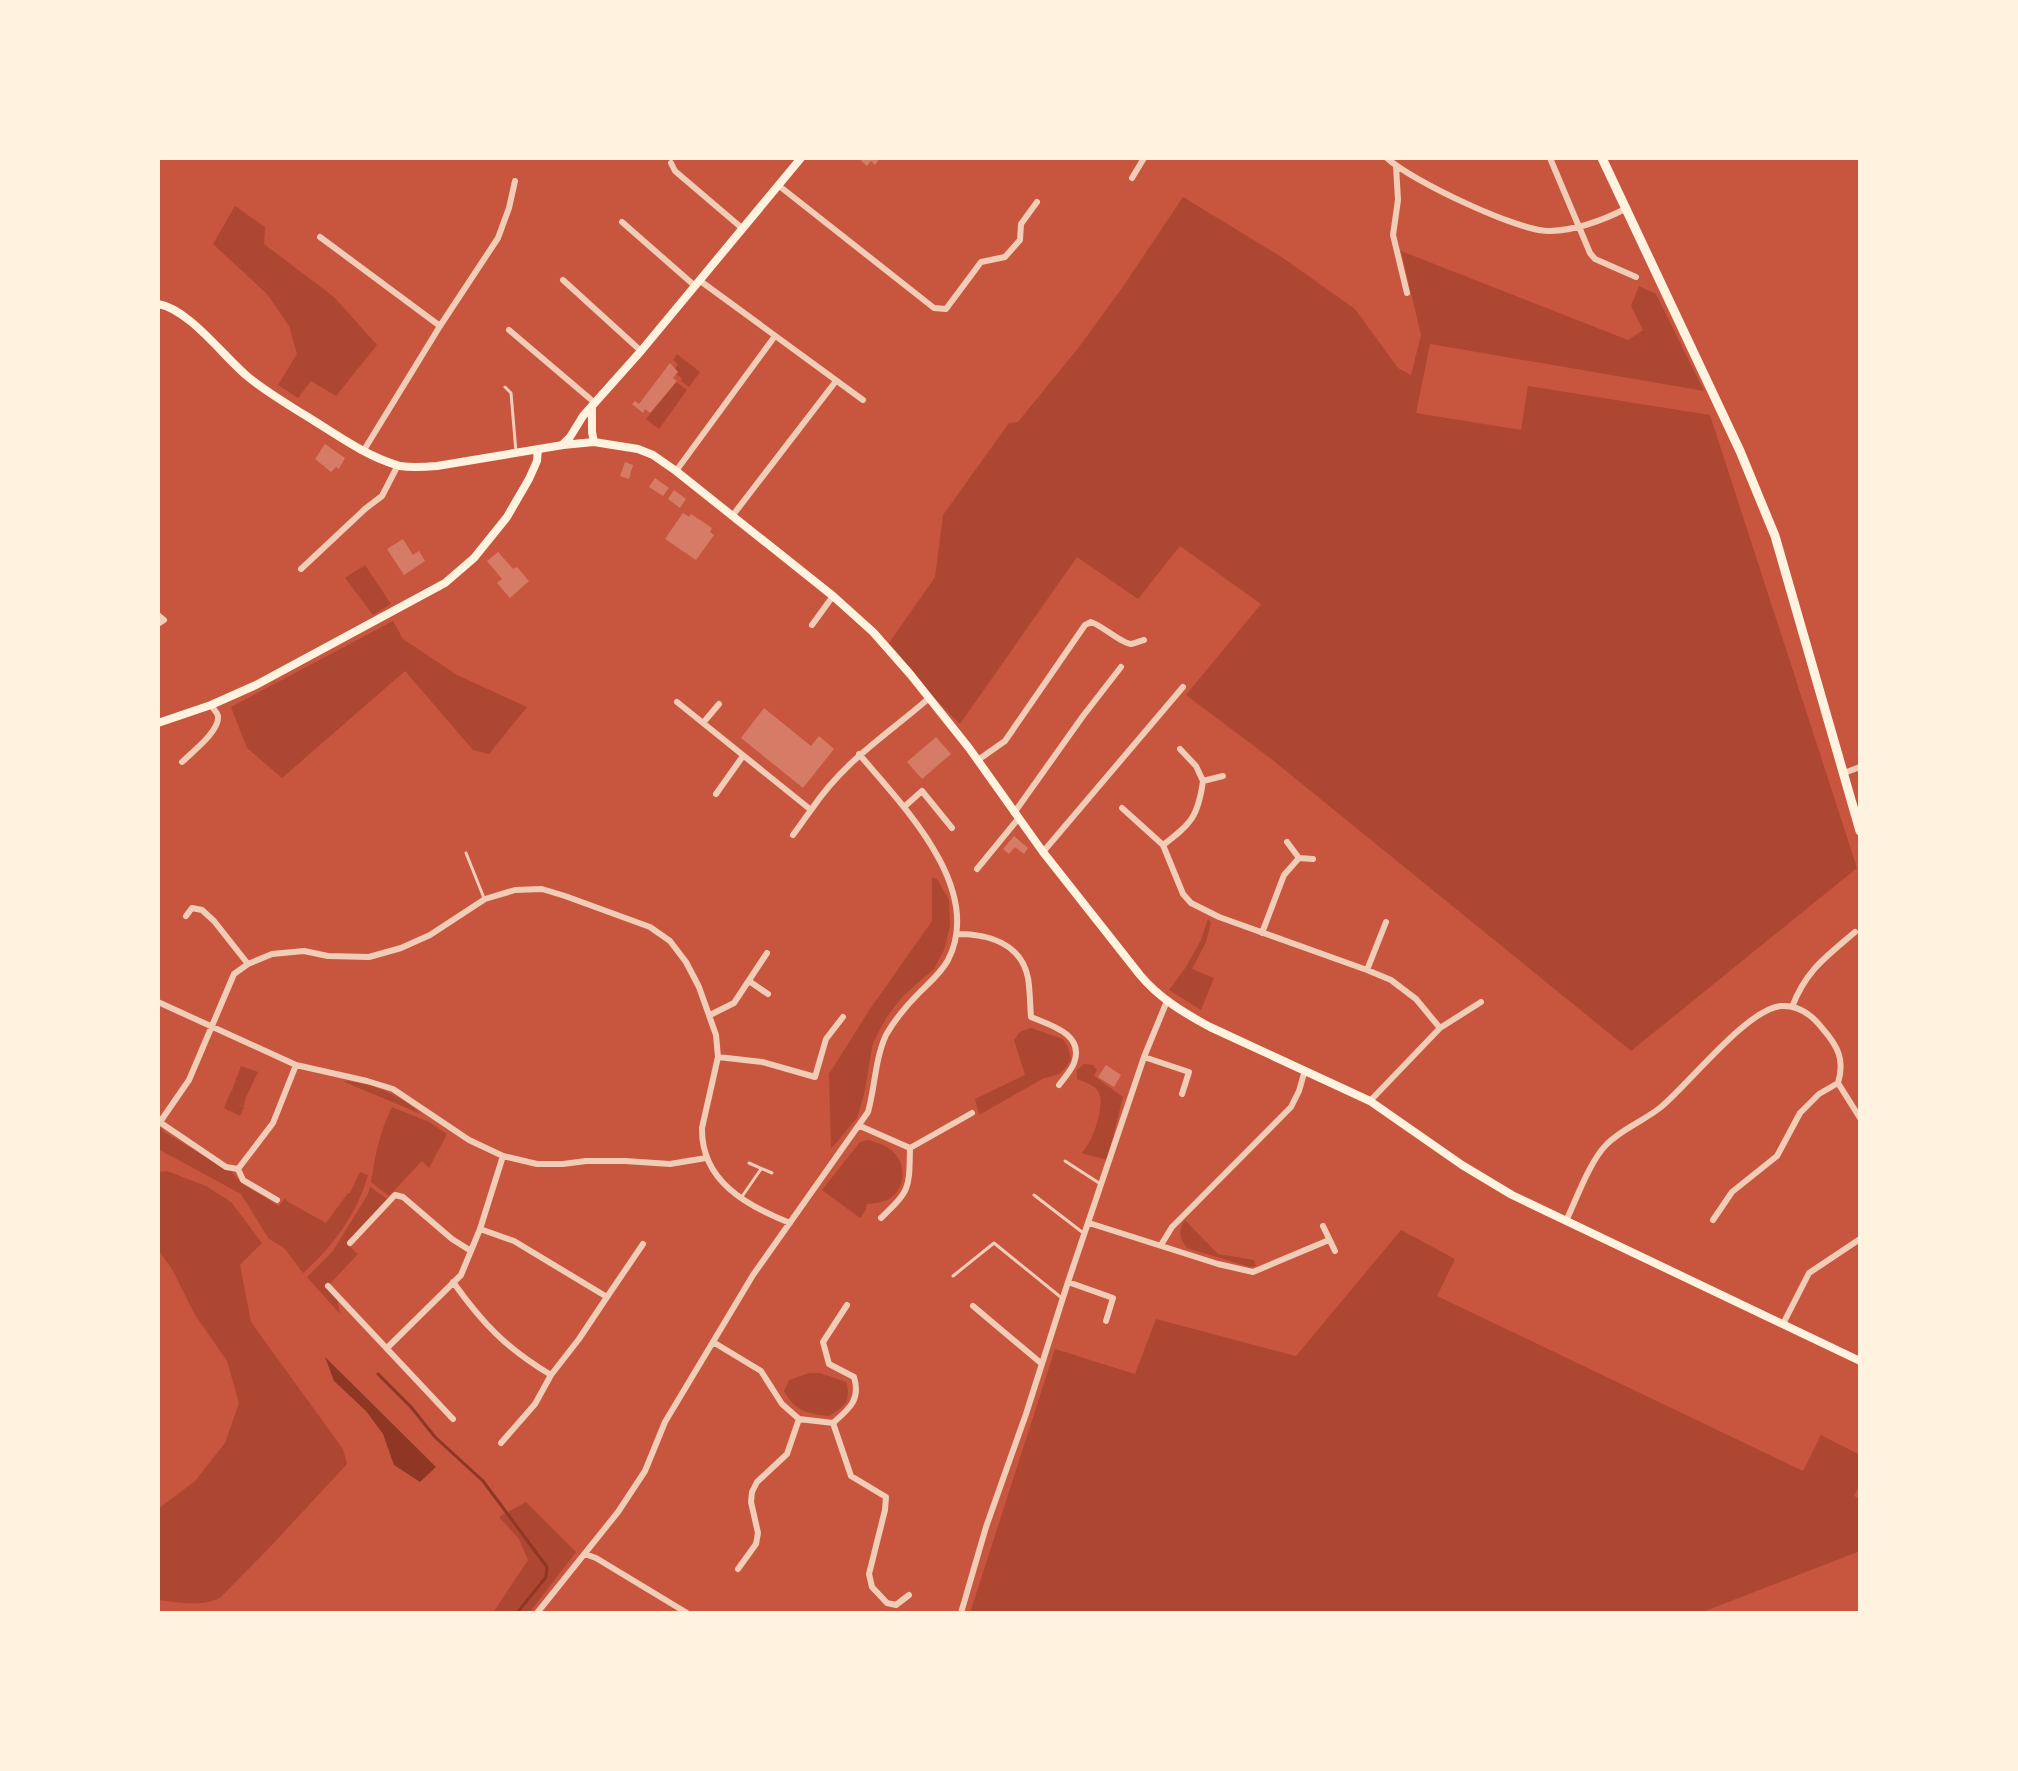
<svg xmlns="http://www.w3.org/2000/svg" width="2018" height="1771" font-family="Karla,sans-serif">
<style>
.green{fill:#ae4732}
.water{fill:#8f3625}
.lines{fill:none;stroke-linecap:round;stroke-linejoin:round}
.stream{stroke:#8f3625;stroke-width:3}
.building{fill:#d67c66}
.service{stroke:#f1ccb7;stroke-width:3}
.minor{stroke:#f1ccb7;stroke-width:6}
.secondary{stroke:#fff3e0;stroke-width:8}
.primary{stroke:#fff3e0;stroke-width:9}
</style>
<rect width="100%" height="100%" fill="#c8553d"/>
<!-- green -->
<path class="green" d="M1183,197L1283,258L1355,309L1398,368L1411,375L1421,335L1401,251L1628,340L1643,330L1631,306L1639,286L1656,294L1704,391L1430,344L1416,413L1521,430L1528,386L1710,415L1857,868L1631,1051L1270,758L1186,695L1261,604L1180,546L1138,599L1077,557L960,724L936,700L889,643L935,577L943,515L1009,423L1018,422L1079,347L1122,288Z
M235,206L265,227L264,244L334,297L377,345L336,396L311,381L298,398L278,385L297,354L289,326L267,294L213,244Z
M677,354L700,372L689,387L681,381L682,378L676,374L678,372L675,369L678,364L673,360Z
M676,382L687,390L659,429L646,419Z
M365,565L391,604L373,615L345,578Z
M393,621L403,639L457,675L527,707L489,754L473,750L405,671L282,778L247,748L231,707Z
M932,877L937,879L949,900L950,926L944,950L934,969L903,996L886,1018L873,1043L864,1094L857,1118L831,1149L829,1074L870,1009L932,921Z
M1208,919L1211,922L1206,942L1192,969L1214,978L1201,1010L1169,990L1186,967L1201,940Z
M1031,1028L1063,1039L1068,1047L1071,1059C1063,1073 1060,1075 1044,1078L979,1115L975,1099L1025,1075L1014,1040L1020,1032Z
M1084,1064L1093,1065L1097,1070L1094,1076L1123,1097L1107,1160L1081,1153C1092,1145 1105,1106 1099,1093C1095,1084 1085,1083 1077,1079V1070Z
M241,1066L258,1072L246,1097L244,1106L236,1104L244,1107L240,1116L224,1108L231,1091L233,1092L232,1090Z
M342,1081C371,1082 400,1095 421,1114Z
M392,1107L429,1122L447,1134L429,1168L422,1161L389,1196L371,1182C376,1153 379,1134 392,1107Z
M158,1125L164,1132L232,1172L241,1183L279,1206L285,1198L288,1202L326,1223L348,1193H350L360,1172L368,1175C358,1212 333,1247 303,1273L284,1248L269,1239L241,1194L158,1149Z
M867,1140C877,1142 889,1146 896,1155C907,1169 904,1192 887,1200C881,1203 873,1203 867,1204L865,1211L860,1218L822,1190L860,1142Z
M167,1171L206,1186L231,1202L262,1243L240,1265L251,1322L343,1449L347,1464L271,1546L221,1597C203,1608 178,1602 158,1600V1509L195,1481L225,1443L239,1403L227,1361L195,1315L172,1269L158,1250V1172Z
M370,1187L389,1200L348,1245L358,1254L328,1286L337,1298L340,1314L307,1277L333,1251L368,1194Z
M1185,1220L1218,1254L1254,1260L1256,1266L1250,1267L1187,1248C1179,1238 1178,1231 1185,1220Z
M1401,1230L1455,1259L1437,1296L1803,1471L1821,1435L1860,1455V1484L1854,1496L1860,1499V1551L1700,1613H970L1055,1349L1135,1374L1156,1319L1296,1356Z
M809,1373H820L846,1382C852,1401 844,1407 829,1416C806,1413 796,1412 784,1391L789,1380Z
M526,1502L576,1552L529,1613H493L528,1560L519,1539L499,1517Z"/>
<!-- water -->
<path class="water" d="M325,1357L436,1467L420,1482L394,1465L383,1434L366,1411L334,1381Z"/>
<g class="lines">
<!-- stream -->
<path class="stream" d="M378,1374L411,1407L435,1437L483,1481L547,1567L546,1577L517,1613"/>
</g>
<!-- building -->
<path class="building" d="M863,158H880L875,165L871,161L867,166L861,161Z
M670,363L678,372L673,378L677,381L650,413L645,409L643,413L632,404L635,401L639,404Z
M325,444L345,458L339,469L336,467L331,472L315,459Z
M625,462L633,465L629,479L620,476Z
M655,478L669,488L663,496L649,487Z
M674,490L686,499L680,508L668,499Z
M683,513L689,517L691,514L712,528L710,532L714,535L696,560L665,539Z
M403,539L413,555L419,551L425,561L404,575L387,549Z
M498,552L513,569L517,567L529,581L510,598L497,583L502,579L487,561Z
M764,708L811,746L819,736L834,749L803,788L741,738Z
M936,737L951,754L922,779L907,762Z
M1014,836L1028,848L1024,854L1015,847L1009,854L1003,849Z
M1106,1065L1121,1075L1114,1087L1098,1077Z"/>
<g class="lines">
<!-- service -->
<path class="service" d="M505,387L511,393L516,452
M466,853L484,898
M1065,1161L1099,1183
M749,1163L772,1173
M1034,1195L1082,1232
M741,1198L761,1169
M953,1276L994,1243L1063,1299"/>
<!-- minor -->
<path class="minor" d="M1387,158C1410,180 1519,232 1550,231C1578,230 1602,221 1627,208
M1550,158L1590,253L1595,259L1636,277
M671,163L675,171L743,229
M1396,166L1398,200L1393,235L1407,293
M1132,178L1144,158
M778,185L934,308L946,309L981,262L1005,257L1020,240L1021,224L1037,202
M622,222L695,286
M320,237L440,326
M563,280L641,351
M699,280L863,400
M509,330L595,403
M364,450L440,326L498,238L509,208L515,181
M676,471L775,336
M733,515L836,381
M301,569L365,509L382,496L398,465
M158,615L164,620L158,624
M812,625L833,596
M677,702L811,810C844,761 884,737 928,699
M703,723L719,704
M1180,749L1196,766L1203,781
M978,760L1005,741L1085,625L1091,622C1103,626 1122,644 1131,644C1136,643 1140,641 1144,640
M182,762C192,752 220,731 218,716C217,712 213,709 211,705
M1844,773L1860,767
M716,794L743,756
M904,807L922,791L952,828
M1122,808L1163,845L1183,894L1191,903L1219,917L1367,970L1391,980L1416,999L1440,1028
M1014,813L1083,716L1121,667
M793,835L811,810
M1163,845C1191,824 1198,817 1203,781L1223,776
M1043,852L1183,687
M1299,858L1313,859
M977,869L1018,819
M186,916L192,908L202,910L214,921L248,964
M1262,933L1284,875L1299,858L1287,842
M957,934C988,934 1021,943 1028,978C1030,990 1030,1004 1031,1017C1050,1025 1085,1034 1074,1063C1071,1071 1064,1078 1059,1085
M1367,970L1386,922
M749,981L768,994
M158,1002L296,1065L367,1081L393,1089L469,1140L503,1156L537,1164H563L586,1161H625L670,1164L706,1158
M1792,1007C1806,970 1826,957 1855,932
M710,1015L734,1003L767,953
M718,1057L762,1062L815,1077L826,1039L843,1017
M1144,1057L1189,1072L1182,1094
M1370,1101L1440,1028L1481,1002
M158,1121L226,1167L238,1169L273,1123L296,1065
M160,1122L189,1080L234,974L248,964L272,954L304,951L328,956L369,957L401,948L430,935L485,899L515,890L542,889L565,896L650,927L670,941L686,962L699,987L716,1035L718,1057L702,1128C701,1181 747,1206 790,1223
M860,1126L910,1148L972,1113
M238,1169L243,1180L277,1200
M881,1218C911,1189 909,1189 910,1148
M1713,1220L1732,1192L1777,1156L1800,1113L1819,1094L1838,1083
M1566,1221C1576,1200 1590,1161 1606,1145C1621,1129 1644,1121 1661,1107C1689,1084 1747,1009 1781,1006C1799,1005 1812,1015 1822,1028C1838,1046 1845,1060 1838,1083L1860,1118
M1089,1223L1218,1264L1253,1272L1329,1240
M1323,1226L1335,1251
M350,1243L395,1195L403,1197L452,1239L471,1251
M1161,1245L1172,1227L1184,1215L1291,1107L1299,1091L1305,1070
M453,1282C483,1324 506,1348 551,1375L579,1339L607,1297L514,1241L480,1229
M1068,1282L1113,1298L1106,1321
M328,1286L453,1419
M607,1297L643,1244
M973,1306L1042,1364
M1783,1324L1809,1273L1860,1239
M713,1342L761,1371L782,1404L799,1419L833,1423C849,1409 861,1400 854,1377L829,1364L823,1342L847,1305
M387,1348L461,1275L480,1229L503,1156
M833,1423L851,1476L886,1497L885,1510L869,1574L872,1587L887,1603L896,1605L909,1595
M501,1443L535,1404L551,1375
M585,1554L596,1558L687,1613
M738,1569L756,1544L758,1533L751,1502L752,1492L757,1482L787,1454L799,1419
M537,1613L618,1512L645,1471L665,1422L753,1275L868,1112C875,1087 875,1059 886,1035C895,1019 907,1005 920,992C930,982 941,973 948,960C985,888 902,805 859,754
M961,1613L986,1527L1026,1414L1068,1282L1144,1057L1167,1001"/>
<!-- secondary -->
<path class="secondary" d="M158,304C189,309 223,356 247,376C266,392 287,404 308,417C337,435 367,457 400,466C412,468 425,467 437,466L563,445L594,442L638,449L653,455L676,471L833,596L873,632L910,674L969,748L1043,852L1140,975C1159,998 1184,1013 1210,1027L1370,1101L1462,1165L1512,1195L1860,1361
M592,407V432L594,442
M563,444L570,437L583,416L641,351L801,158
M158,723L211,705L256,685L445,583L474,558L507,517L529,479L537,461L538,449"/>
<!-- primary -->
<path class="primary" d="M1602,158L1740,451L1775,536L1860,831"/>
</g>
<!-- border -->
<rect width="2018" height="1771" fill="none" stroke="#fff3e0" stroke-width="320"/>
</svg>
